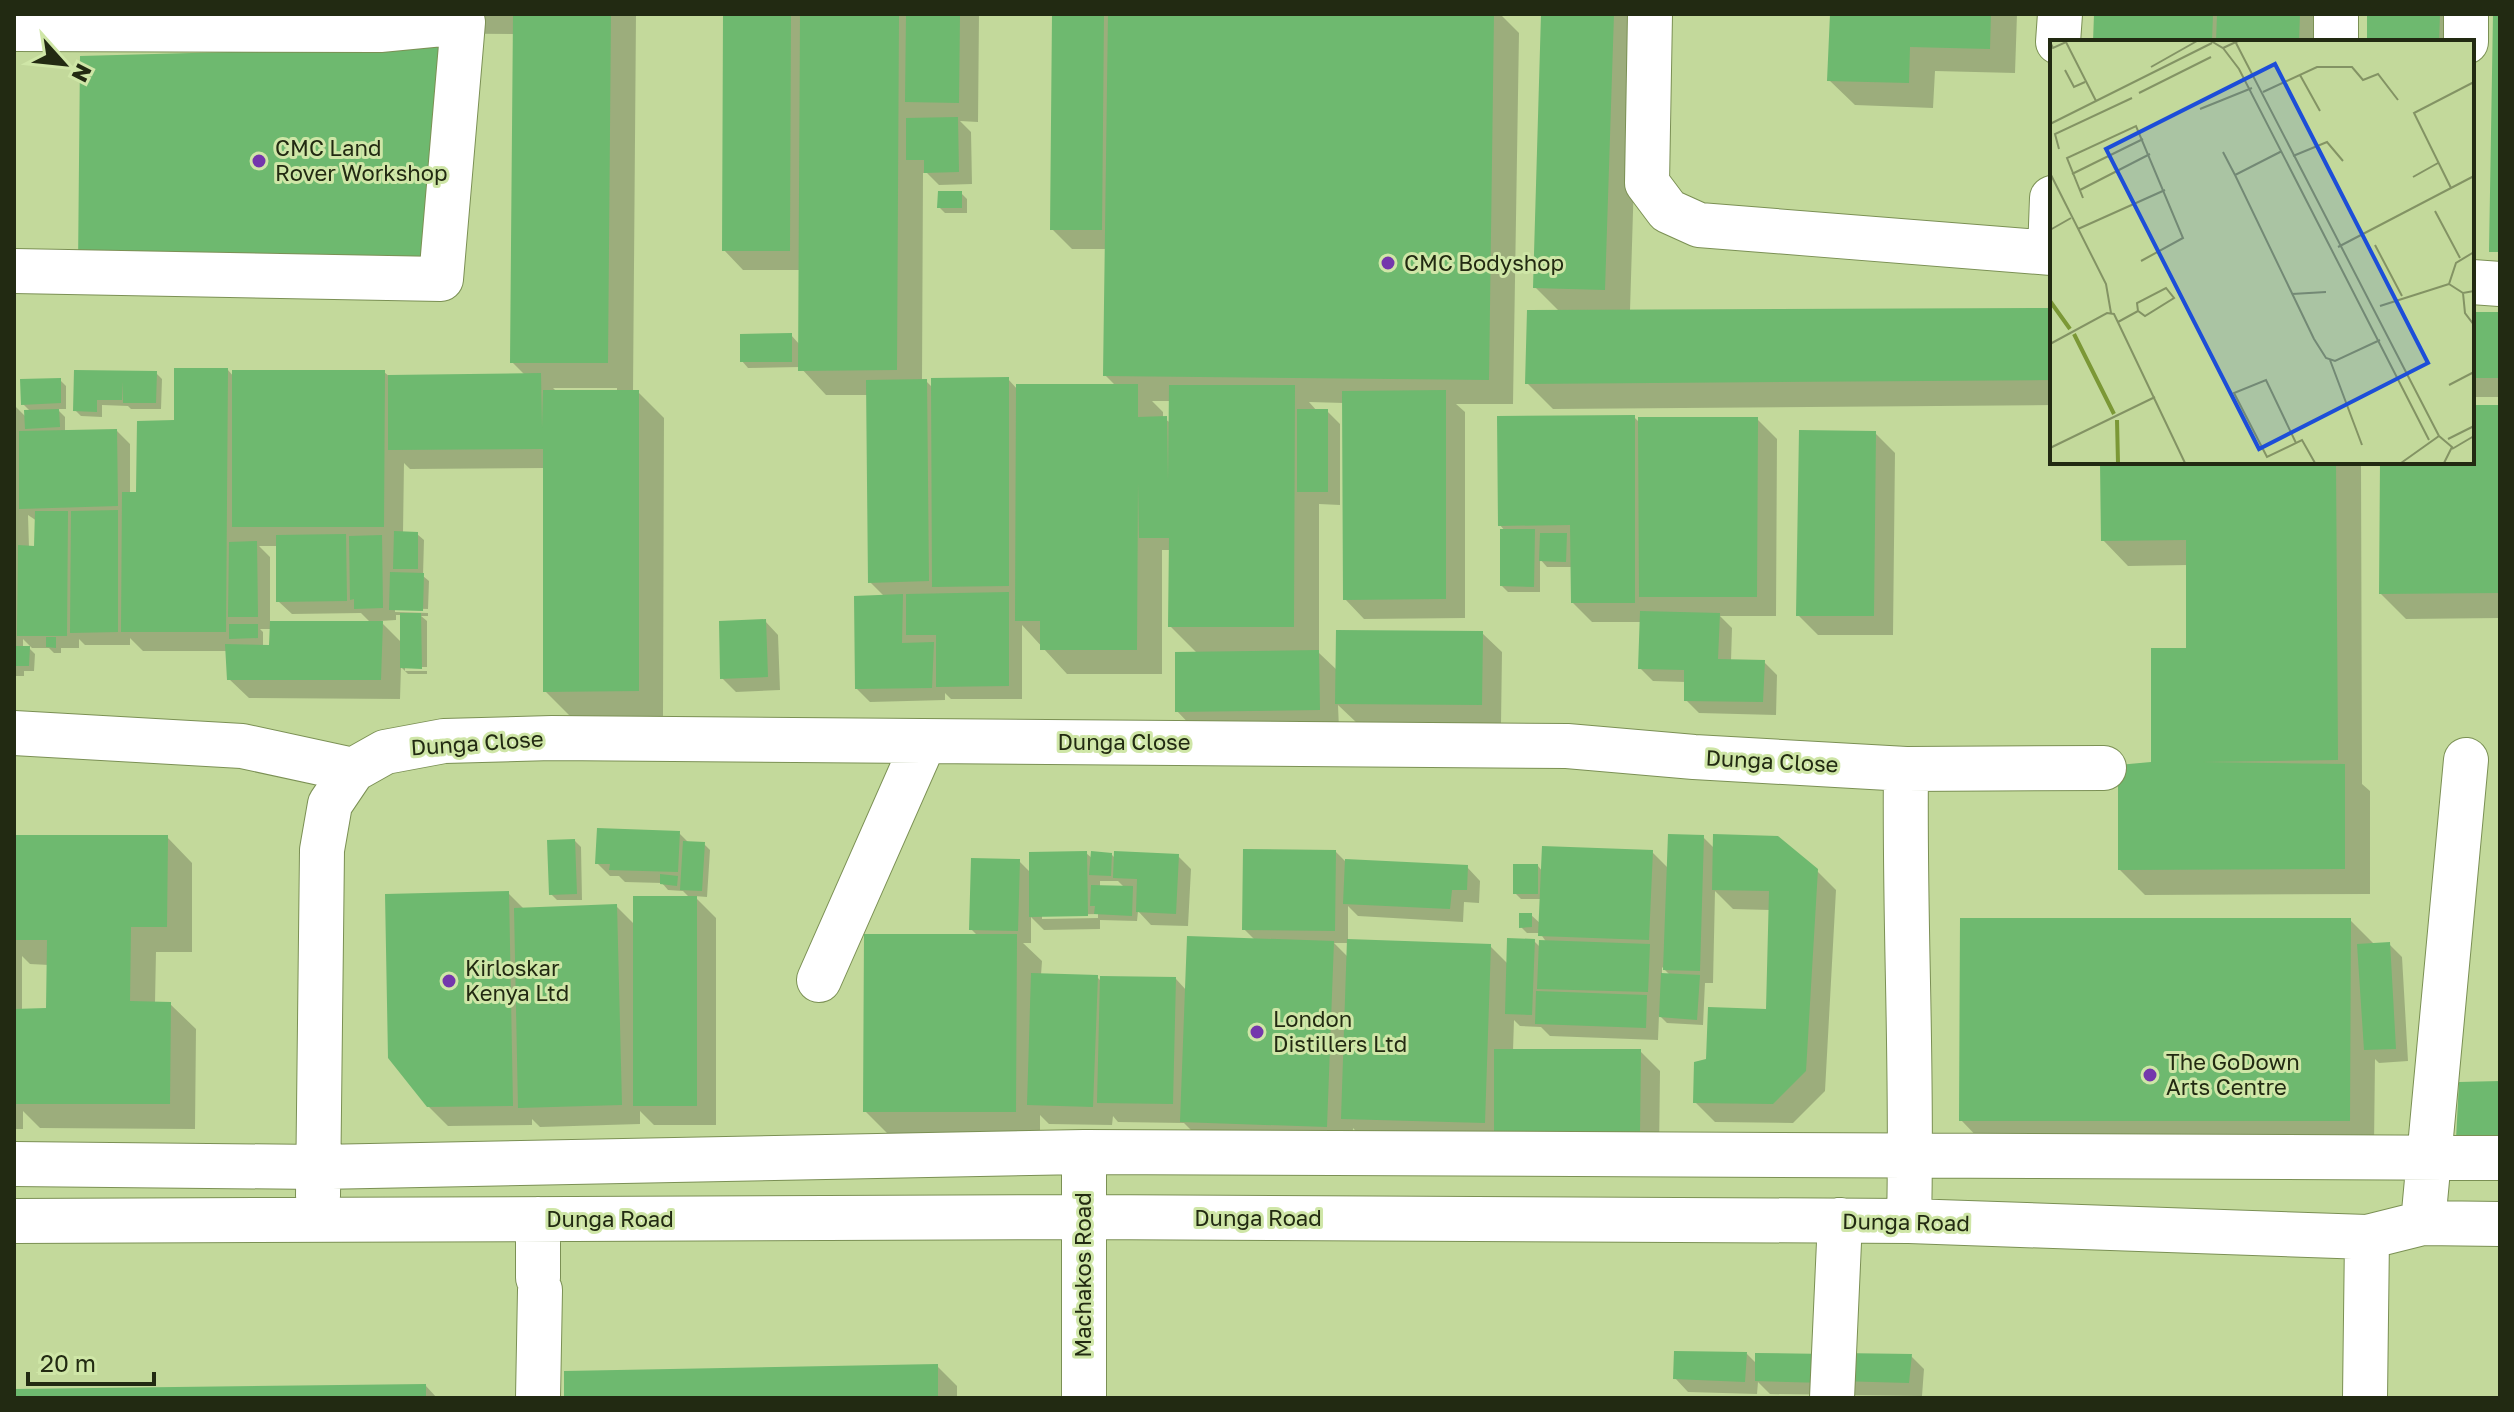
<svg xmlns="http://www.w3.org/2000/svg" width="2514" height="1412" font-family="'Golos Text',sans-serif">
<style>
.shadow{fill:#0003;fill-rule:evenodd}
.building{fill:#6eb96f}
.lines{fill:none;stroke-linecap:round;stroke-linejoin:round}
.minor-casing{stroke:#7b9054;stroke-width:46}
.minor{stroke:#fff;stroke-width:44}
.poi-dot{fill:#7437ac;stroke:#cfe6a7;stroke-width:3}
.labels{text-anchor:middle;stroke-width:6;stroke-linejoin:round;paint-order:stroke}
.poi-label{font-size:22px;fill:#222a12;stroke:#cfe6a7;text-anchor:start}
.street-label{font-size:22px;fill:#222a12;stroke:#cfe6a7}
.inset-river{fill:none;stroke:#7b9836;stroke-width:4}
.inset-road{fill:none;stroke:#839364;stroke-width:2}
.view{fill:#1d4ed8;fill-opacity:0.15;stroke:#1d4ed8;stroke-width:4}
.inset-edge{fill:none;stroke:#222a12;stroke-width:4}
</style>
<rect width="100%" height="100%" fill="#c3d99b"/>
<!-- shadow -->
<path class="shadow" d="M14,14H636L633,392H638L664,418L663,716H570L545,691V468L410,469L404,463L403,533L417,534L424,540L423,576L429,581L428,609L395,608V612L428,613V616H421L427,621V667H405V671H427V674H408L401,667L400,699L249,698L229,679L227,651H143L130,638V645H85L79,639V648H61V653H54L49,648H32L23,639V648H29L35,654L34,671H24V676H14V666H21V662H14V405L26,417L31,412L23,404L60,380L66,386V409H57L65,417V432L117,431L130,444V494H138L176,422L228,370L234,377L384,372L390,377L526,376L512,362L515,34L14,30ZM553,388H617V392H557ZM28,515L37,521L36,548H29ZM259,546H278V601L292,614L361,613L371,623H270V557ZM396,615H402V643L380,621L396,620ZM260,629H271V647H263V632Z
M725,14H979L978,122L960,121L971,132L972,184L939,185L927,173H923L922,381H926L933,388L1008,379L1018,390L1116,386L1105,375L1107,249H1072L1052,229L1054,14H1500L1519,33L1513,404H1456L1465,412V618L1364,619L1345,599L1344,403L1309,402L1317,411H1327L1340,424V505L1319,504V653L1338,671L1482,633L1502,652L1501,724L1357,723L1338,705L1339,729L1196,731L1177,711L1198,654L1170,626L1171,550H1162V674H1067L1022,625V699H951L945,693V700L870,702L857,689L885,597L870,582L868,395H826L800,367L748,368L742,361L791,335L800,345L801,270H743L724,250ZM1152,401H1171V423L1163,418V412Z
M1543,14H1639L1630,311L2052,310V405L1553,409L1527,383L1560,312L1535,287Z
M1832,14H2017L2015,73L1935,71L1933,108L1855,105L1829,80Z
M2096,14H2325L2324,42H2095Z
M2369,14H2465L2464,42H2369Z
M961,193L967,199V213H945L939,207Z
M2472,314H2500V397H2472Z
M76,372L156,373L162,379L161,409H131L128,406L102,405V417L81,416L75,410Z
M2472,407H2500V618L2406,619L2381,594L2382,462H2472Z
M1634,417L1640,423L1757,419L1777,439L1776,616H1720L1732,628L1731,661L1764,662L1777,675L1776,715L1699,713L1686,700V682L1653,681L1640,668L1641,622H1592L1573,603L1572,567H1547L1540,559V592H1508L1502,586L1505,531L1500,525Z
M1875,433L1895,453L1893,635H1818L1798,615Z
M2102,462H2361L2362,784L2370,791V894L2145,895L2120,870L2188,650V565L2128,566L2103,540Z
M765,621L778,635L780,690L736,692L722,678Z
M679,833L690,844H704L710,850L707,897L694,896L716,918V1125H654L640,1111V1124L540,1127L532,1119V1125L448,1126L428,1106L508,893L524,909L616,906L635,925L690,898L683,891L668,890L662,883L625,882L619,876H610L597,863Z
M14,837H167L192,863V952H156L155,1003L170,1004L196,1029L195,1129L40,1128L23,1111V1129H14ZM22,956L30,964L49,965L48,1010L22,1011Z
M1703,837L1715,849L1816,870L1836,890L1825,1091L1793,1123L1715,1122L1695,1102L1708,1060L1768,1011L1770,910L1733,909L1715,891L1713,983H1705L1703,1025L1667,1023L1659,1015L1658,1040L1550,1036L1541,1027L1520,1026L1514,1020L1513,1051H1640L1660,1071L1659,1153L1368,1144L1353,1128L1352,1152L1208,1147L1184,1123L1118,1122L1113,1116L1112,1125L1049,1124L1040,1115V1137L890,1136L865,1111L978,936L971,929L1019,861L1031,873L1086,853L1093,859L1112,855L1116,859L1178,856L1191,869L1188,926L1151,925L1138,911L1137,921L1100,920V929L1044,930L1031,917V943H1023L1042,961L1041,975L1097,977L1102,982L1176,979L1187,991L1255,940L1244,929L1336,852L1345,861L1467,867L1480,881L1479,903L1464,902L1463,922L1358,916L1348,906V941L1490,946L1508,964L1534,941L1541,948L1547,943L1540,933H1527L1521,927L1531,915L1541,924L1542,899H1521L1515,893L1538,866L1543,872L1652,852L1668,868ZM1100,881H1118L1125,888L1100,887ZM1098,914V918L1042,919V915ZM1334,943H1349V958ZM1662,967L1671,976L1662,975Z
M575,841L581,847L582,900H557L551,894Z
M2350,920L2375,945L2389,944L2402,957L2408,1061L2379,1063L2375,1059L2374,1145L1986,1146L1961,1120Z
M1747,1354L1757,1364L1911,1356L1924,1369L1922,1396L1770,1394L1758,1382L1757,1394L1688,1392L1675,1378Z
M937,1366L957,1386V1398H566Z
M426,1386L437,1398H14V1391Z"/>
<!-- building -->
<path class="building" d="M513,14H611L608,363H510Z
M723,14H791L790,251H722Z
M800,14H899L897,370L798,371Z
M906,14H960L959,103L905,102Z
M1052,14H1104L1102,230H1050Z
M1108,14H1494L1489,380L1103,376Z
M1541,14H1614L1605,290L1533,288Z
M1830,14H1991L1990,49L1910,47L1909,83L1827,81Z
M2094,14H2213L2212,42H2093Z
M2217,14H2300L2299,42H2216Z
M2367,14H2440L2439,42H2367Z
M2493,14H2500V252H2489Z
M445,46L433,266L78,268L80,56Z
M958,117L959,172L924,173V160H906V118Z
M938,191H962V208H937Z
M2052,308V380L1525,384L1527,310Z
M2472,312H2500V378H2472Z
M792,333V362H740V334Z
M174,368H228L226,632H121L122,492H136L137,421L174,420Z
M74,370L157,371L156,403H123V381L122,400H97V412L73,411Z
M232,370H385L384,527H232Z
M541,373L542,428L543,390H639V691L543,692V449L388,450V375Z
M1009,377V586L932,587L931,378Z
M61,378V403L21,405L20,379Z
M927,379L929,581L868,583L866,380Z
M1016,384H1138V417L1167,416L1168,482L1169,385H1295L1294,627H1168L1169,538H1139L1138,482L1137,650H1040V621H1015Z
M1446,390V599L1343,600L1342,391Z
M2472,405H2500V593L2379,594L2380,462H2472Z
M59,409L60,427L25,429L24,410Z
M1297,409H1328V492H1297Z
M1635,415V603H1571L1570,525L1498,526L1497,416Z
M1638,417H1758L1757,597H1639Z
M117,429L118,506L19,509V431Z
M1799,430L1876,431L1874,616H1796Z
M2100,462H2336L2338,760L2203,762L2345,764V869L2118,870V765L2151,762V648H2186V540L2101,541Z
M118,510V632L70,633L71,511Z
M35,511H68L67,636H17L18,545L34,546Z
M1500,529H1535L1534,587L1500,586Z
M394,531L418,532V569H393Z
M1540,533H1567L1566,562L1539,561Z
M346,534L347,601L276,602V535Z
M382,535L383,608L354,609V599L350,600L349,536Z
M257,541L258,617H228L229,542Z
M390,572L424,573L423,611L389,610Z
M1009,592V686L936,687V635H906V594Z
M903,594L902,643L934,642L932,688L855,689L854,596Z
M1640,611L1720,613L1718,659L1765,660L1763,702L1684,701V670L1638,669Z
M400,613H421L422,669L400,668Z
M766,619L768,677L720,679L719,621Z
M270,621H383L381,680H227L225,644L269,645Z
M229,624H258V638L229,639Z
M1336,630L1483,631L1482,705L1335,704Z
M46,637H56V648L46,647Z
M16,646H30L29,666H16Z
M1319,650L1320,710L1175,712V652Z
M597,828L680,831L678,872L609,870L610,864H595Z
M1668,834L1704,835L1700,971L1663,970Z
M1713,834L1778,836L1818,869L1806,1071L1773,1104L1693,1103L1694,1062L1706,1059L1708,1007L1766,1009L1769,891L1712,890Z
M14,835H168L167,927H131L130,1001L171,1002L170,1104H14V1009L46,1008L47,940H14Z
M575,839L577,894L549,895L547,840Z
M683,841L705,842L702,891L680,890Z
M1542,846L1653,850L1649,940L1538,936Z
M1243,849L1336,850L1335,931L1242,930Z
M1087,851L1088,916L1029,917V852Z
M1091,851L1112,853L1111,876L1089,875Z
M1114,851L1179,854L1176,914L1136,912L1137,879L1113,878Z
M971,858L1020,859L1018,931L969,930Z
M1345,859L1468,865L1467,890H1452L1450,909L1343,904Z
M1513,864H1538V894H1513Z
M660,874L678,876L677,886L660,884Z
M1091,885L1133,886L1132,916L1094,914L1095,906H1090Z
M509,891L513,1106L427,1107L388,1058L385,894Z
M633,896H697V1106H633Z
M617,904L622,1105L518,1108L514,908Z
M1519,913H1532V927L1519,928Z
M1960,918H2351L2350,1121H1959Z
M864,934H1017L1016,1112H863Z
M1187,936L1334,941L1327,1127L1180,1122Z
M1507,938L1535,939L1532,1015L1505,1014Z
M1347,939L1491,944L1485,1123L1341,1119Z
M1539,940L1650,944L1648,992L1537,989Z
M2390,942L2396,1049L2364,1050L2357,944Z
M1031,973L1098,975L1093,1107L1027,1105Z
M1661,973L1700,975L1697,1020L1659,1017Z
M1100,976L1176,977L1173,1104L1097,1103Z
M1536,991L1647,995L1646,1028L1535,1024Z
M1494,1049H1641L1640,1134H1494Z
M2500,1081V1137L2456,1139L2459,1082Z
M1674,1351L1747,1352L1745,1382L1673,1379Z
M1755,1353L1828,1354L1826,1383L1755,1381Z
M1838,1353L1912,1354L1909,1383L1838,1381Z
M938,1364V1398H564V1371Z
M426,1384V1398H14V1389Z"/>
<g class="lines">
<!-- minor casing -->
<g class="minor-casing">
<path id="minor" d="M1650,14L1647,183L1668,211L1699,225L2052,253
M2336,14V42
M14,29L380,30L463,22L441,279L14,271
M2058,42L2060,14
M2466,42V14
M2050,252L2052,198
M2472,282L2500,284
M14,733L242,746L353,770
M1906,769L2104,768
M819,980L924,742
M14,1164L319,1167L1084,1152L2500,1158
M318,1196L322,850L330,804L353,770L385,752L444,741L552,738L1567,746L1694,757L1906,769C1904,920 1913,1070 1909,1221
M14,1221L1082,1217L1909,1221L2367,1237L2423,1223L2500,1224
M2423,1223L2466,760
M538,1278V1219
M538,1398L540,1290
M1084,1398V1152
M1832,1398L1840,1220
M2365,1398L2367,1237"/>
</g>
<!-- minor -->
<use href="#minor" class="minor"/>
</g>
<!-- markers -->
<g class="poi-dot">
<circle cx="259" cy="161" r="8"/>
<circle cx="1388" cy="263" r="8"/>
<circle cx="449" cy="981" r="8"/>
<circle cx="1257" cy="1032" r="8"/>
<circle cx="2150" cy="1075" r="8"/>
</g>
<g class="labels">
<!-- poi labels -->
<g class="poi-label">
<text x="275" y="156">CMC Land<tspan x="275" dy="25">Rover Workshop</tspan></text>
<text x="1404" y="271">CMC Bodyshop</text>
<text x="465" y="976">Kirloskar<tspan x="465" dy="25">Kenya Ltd</tspan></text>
<text x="1273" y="1027">London<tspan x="1273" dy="25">Distillers Ltd</tspan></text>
<text x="2166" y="1070">The GoDown<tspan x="2166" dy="25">Arts Centre</tspan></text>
</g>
<!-- street labels -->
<g class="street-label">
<text x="1124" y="750">Dunga Close</text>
<text transform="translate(477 743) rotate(-4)" y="8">Dunga Close</text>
<text transform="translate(1772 761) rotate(3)" y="8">Dunga Close</text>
<text x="1258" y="1226">Dunga Road</text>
<text x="610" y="1227">Dunga Road</text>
<text transform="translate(1906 1222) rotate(1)" y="8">Dunga Road</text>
<text transform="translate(1083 1275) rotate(-90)" y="8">Machakos Road</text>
</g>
</g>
<!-- overview -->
<g transform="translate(2050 40)">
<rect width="424" height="424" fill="#c3d99b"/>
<path class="inset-river" d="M0,261L20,289M24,294L64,374M67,380L68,423"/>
<path class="inset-road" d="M161,1L173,8L188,1M0,2L3,8L16,2L46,61M186,3L389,396M173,8L189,29L379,400M101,27L147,1M15,30L24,47L35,42M250,35L270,71M213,52L267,27H302L313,40L328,34L348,60M89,53L161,17M150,69L202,48M0,84L162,3M9,109L5,94L82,58M232,111L185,135L264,299L276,318L285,321L330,300M173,112L185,135M243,116L277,102L293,121M0,133L56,244L61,273M22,134L93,99M363,137L388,123M401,148L364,73L424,42M30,150L100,114M33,158L17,118L86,86L133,198L91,221M385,171L410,218M28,189L115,150M0,190L21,178M325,205L352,256M288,207L424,136M399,244L406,223L424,212M399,244L413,253L424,251M413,253L415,273L424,285M242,254L276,252M330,266L399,244M68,282L88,271L95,276L124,258L116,248L87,263L88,271M0,304L57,273L64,274L135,423M280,320L312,405M399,345L424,332M398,399L424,386M246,403L216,340L184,353L217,417L252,400L265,423M0,408L105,357M402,409L424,396M351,423L389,396L402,407L394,423"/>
<path class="view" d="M225,24L378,323L209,409L56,109Z"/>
<rect width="424" height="424" class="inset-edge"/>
</g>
<!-- border -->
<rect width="2514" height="1412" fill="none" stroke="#222a12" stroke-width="32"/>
<!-- north arrow -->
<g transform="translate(64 64) rotate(117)" stroke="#cfe6a7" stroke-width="6" paint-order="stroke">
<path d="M0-6L14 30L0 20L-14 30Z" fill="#222a12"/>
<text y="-12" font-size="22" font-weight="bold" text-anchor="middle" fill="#222a12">N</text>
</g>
<!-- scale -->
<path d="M28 1372v12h126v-12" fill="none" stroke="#222a12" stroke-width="4"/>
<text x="40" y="1372" font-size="24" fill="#222a12" stroke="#cfe6a7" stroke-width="6" paint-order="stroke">20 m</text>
</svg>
